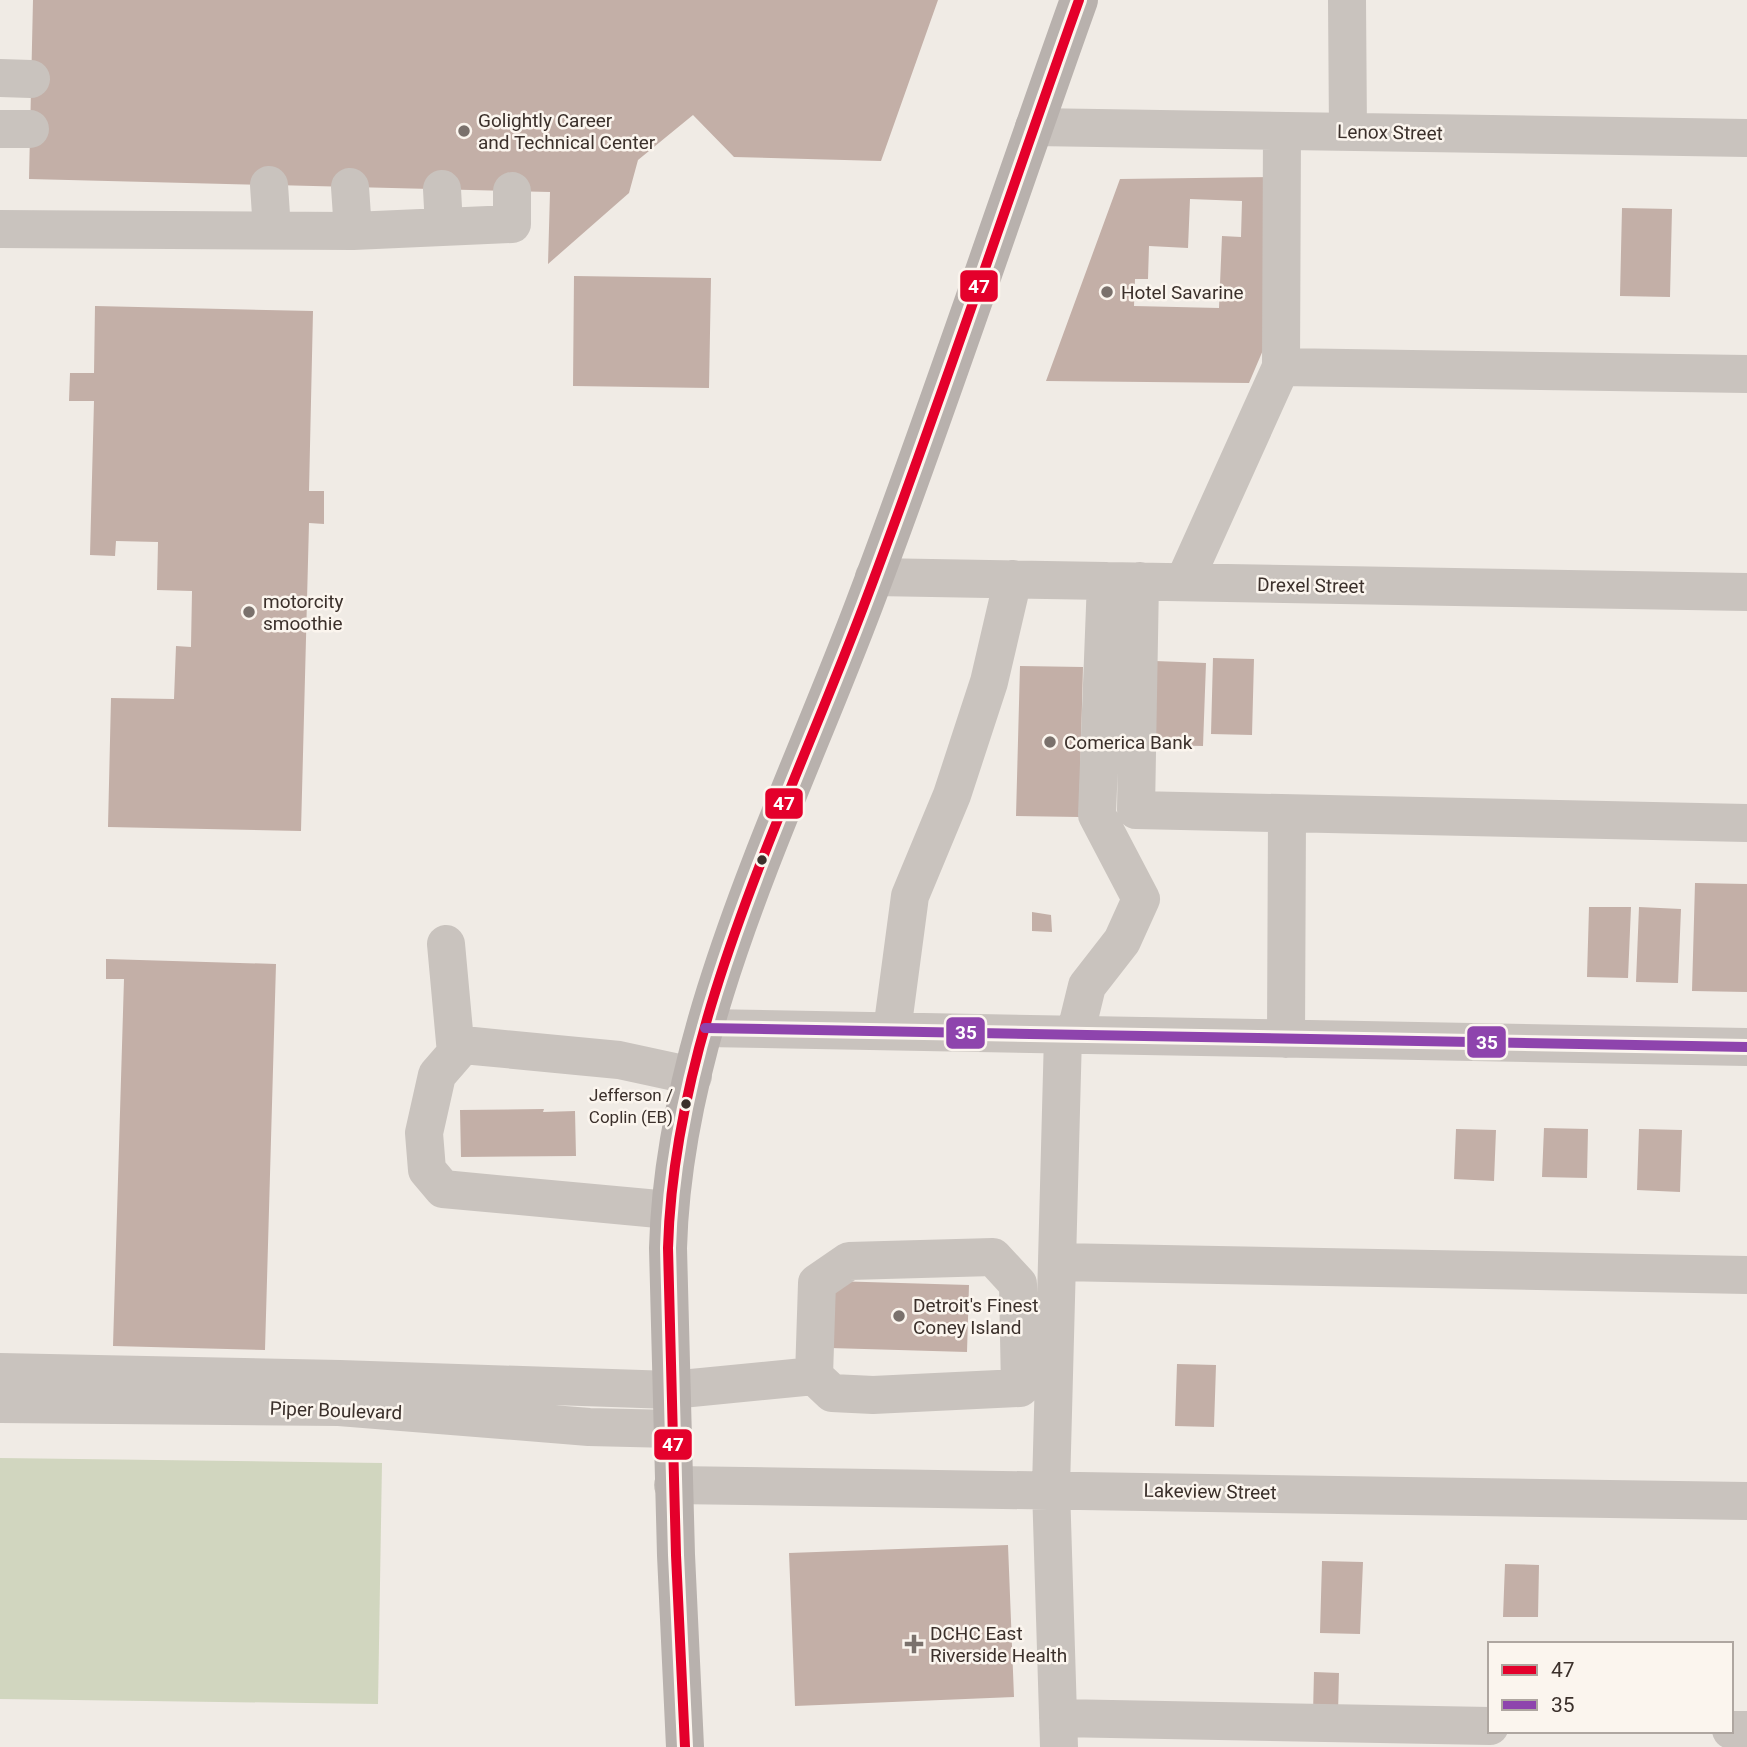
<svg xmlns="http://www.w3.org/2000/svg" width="1747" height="1747" font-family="Roboto,sans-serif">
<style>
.green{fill:#d1d6bf}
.building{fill:#c3afa7;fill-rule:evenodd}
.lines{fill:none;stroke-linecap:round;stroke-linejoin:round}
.minor{stroke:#c9c3be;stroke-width:38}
.major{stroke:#b8b1ad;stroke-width:38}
.bus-1-casing{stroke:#fbf5ee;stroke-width:16}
.bus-2-casing{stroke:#fbf5ee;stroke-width:16}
.bus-1{stroke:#e4002b;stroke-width:10}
.bus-2{stroke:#8e44ad;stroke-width:10}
.poi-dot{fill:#7a716c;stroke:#fbf5ee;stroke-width:2.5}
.bus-dot{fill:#3b302b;stroke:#fbf5ee;stroke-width:2.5}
.labels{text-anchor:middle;stroke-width:5;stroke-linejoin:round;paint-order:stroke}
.bus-label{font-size:17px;fill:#3b302b;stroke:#fbf5ee;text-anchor:end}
.poi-label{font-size:19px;fill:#3b302b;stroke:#fbf5ee;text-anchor:start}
.street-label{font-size:19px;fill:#3b302b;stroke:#fbf5ee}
.line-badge{stroke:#fbf5ee;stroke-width:2.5}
.badge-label{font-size:19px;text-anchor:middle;font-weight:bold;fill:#fff}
</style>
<rect width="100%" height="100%" fill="#f0ebe5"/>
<!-- green -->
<path class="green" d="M0,1458L382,1463L378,1704L0,1699Z"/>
<!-- building -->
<path class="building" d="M33,0H938L881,161L734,157L693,115L638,160L629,193L548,264L550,192L29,179Z
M1273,177L1269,336L1249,383L1046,381L1120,179ZM1190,199L1242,201L1241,237L1222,236L1219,308L1134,306L1135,279H1148L1149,246L1188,248Z
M1622,208L1672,209L1670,297L1620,296Z
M574,276L711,278L709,388L573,386Z
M95,306L313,311L309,491H324V524L309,523L301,831L108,827L111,698L174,699L176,646L191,647L192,591L157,590L158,542L116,541L115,556L90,555L94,401H69L70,373H94Z
M1213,658L1254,659L1252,735L1211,734Z
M1155,661L1206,663L1203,746L1152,745Z
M1020,666L1083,667L1079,817L1016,816Z
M1695,883L1747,884V992L1692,991Z
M1589,907H1631L1628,978L1587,977Z
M1639,907L1681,909L1678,983L1636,982Z
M1032,912L1051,915L1052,932L1032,931Z
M106,959L276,964L265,1350L113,1346L124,979H106Z
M544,1109L543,1112L575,1111L576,1156L461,1157L460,1110Z
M1544,1128L1588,1129L1587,1178L1542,1177Z
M1456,1129L1496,1130L1494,1181L1454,1179Z
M1639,1129L1682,1130L1680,1192L1637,1190Z
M832,1281L969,1285L967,1352L830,1348Z
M1177,1364L1216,1365L1214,1427L1175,1426Z
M1008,1545L1014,1697L795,1706L789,1553Z
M1322,1561L1363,1562L1360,1634L1320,1633Z
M1505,1564L1539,1565L1538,1617H1503Z
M1314,1672L1339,1673L1338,1714L1313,1713Z"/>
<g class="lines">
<!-- minor -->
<path class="minor" d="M1347,0L1348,132
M0,78L31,79
M1034,127L1747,138
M0,129H30
M269,185L272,230
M350,187L353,231
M442,189L444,227
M0,229L353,231L512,224V191
M1281,367L1747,374
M874,577L1747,592
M1140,581L1136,810L1747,823
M1184,582L1281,367L1282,131
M446,944L456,1053
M705,1028L1747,1047
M892,1031L910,896L952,795L989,682L1013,579
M1075,1035L1087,986L1122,941L1141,899L1097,815L1106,581
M1286,1039L1287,815
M669,1210L443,1189L427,1170L424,1133L437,1075L463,1045L619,1060L693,1076
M1057,1262L1747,1275
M0,1372L340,1379L671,1390L814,1376L832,1393L873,1395L1020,1388L1018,1284L993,1257L849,1261L817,1283L814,1376
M0,1404L339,1407L589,1427L672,1429
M673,1485L1747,1501
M1058,1718L1490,1726
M1731,1730H1747
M1059,1747L1051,1488L1063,1035"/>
<!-- major -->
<path class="major" d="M685,1747L676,1555L668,1248C674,1027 787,809 864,605C940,405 1007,201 1079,0"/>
<!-- bus-1 casing -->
<g class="bus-1-casing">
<path id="bus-1" d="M685,1747L676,1555L668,1248C674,1027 787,809 864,605C940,405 1007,201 1079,0"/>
</g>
<!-- bus-2 casing -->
<g class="bus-2-casing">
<path id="bus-2" d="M705,1028L1747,1047"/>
</g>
<!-- bus-1 -->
<use href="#bus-1" class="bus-1"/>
<!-- bus-2 -->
<use href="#bus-2" class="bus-2"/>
</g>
<!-- markers -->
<g class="poi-dot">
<circle cx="464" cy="131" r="7"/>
<circle cx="1107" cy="292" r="7"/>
<circle cx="249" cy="612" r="7"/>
<circle cx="1050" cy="742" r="7"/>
<circle cx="899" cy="1316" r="7"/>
<path d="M910.5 1633.5h7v7h7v7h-7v7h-7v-7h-7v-7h7z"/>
</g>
<g class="bus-dot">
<circle cx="762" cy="860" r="6"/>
<circle cx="686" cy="1104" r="6"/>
</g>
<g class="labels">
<!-- bus labels -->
<g class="bus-label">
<text x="673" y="1101">Jefferson /<tspan x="673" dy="22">Coplin (EB)</tspan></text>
</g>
<!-- poi labels -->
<g class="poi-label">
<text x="478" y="127">Golightly Career<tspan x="478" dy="22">and Technical Center</tspan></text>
<text x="1121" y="299">Hotel Savarine</text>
<text x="263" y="608">motorcity<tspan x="263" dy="22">smoothie</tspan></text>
<text x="1064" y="749">Comerica Bank</text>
<text x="913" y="1312">Detroit's Finest<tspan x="913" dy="22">Coney Island</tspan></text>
<text x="930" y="1640">DCHC East<tspan x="930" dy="22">Riverside Health</tspan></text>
</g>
<!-- street labels -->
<g class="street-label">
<text transform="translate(1390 132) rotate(1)" y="7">Lenox Street</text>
<text transform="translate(1311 585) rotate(1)" y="7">Drexel Street</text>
<text transform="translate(336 1410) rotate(2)" y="7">Piper Boulevard</text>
<text transform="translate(1210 1491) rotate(1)" y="7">Lakeview Street</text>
</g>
</g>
<g class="line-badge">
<rect x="959" y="269" width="40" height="34" rx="7" fill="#e4002b"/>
<rect x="764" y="787" width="40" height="33" rx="7" fill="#e4002b"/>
<rect x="945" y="1016" width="41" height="34" rx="7" fill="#8e44ad"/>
<rect x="1466" y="1025" width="41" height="34" rx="7" fill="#8e44ad"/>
<rect x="653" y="1428" width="40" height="33" rx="7" fill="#e4002b"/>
</g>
<g class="badge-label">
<text x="979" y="293">47</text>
<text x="784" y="810">47</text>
<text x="966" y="1039">35</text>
<text x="1487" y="1049">35</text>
<text x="673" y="1451">47</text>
</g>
<!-- legend -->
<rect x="1488" y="1642" width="245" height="91" fill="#fbf5ee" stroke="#aea6a0" stroke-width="2"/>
<rect x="1502" y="1665" width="35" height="10" fill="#e4002b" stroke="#aea6a0" stroke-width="2"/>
<text x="1551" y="1677" font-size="21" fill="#3b302b">47</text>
<rect x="1502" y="1700" width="35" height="10" fill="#8e44ad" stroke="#aea6a0" stroke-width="2"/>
<text x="1551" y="1712" font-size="21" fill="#3b302b">35</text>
</svg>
